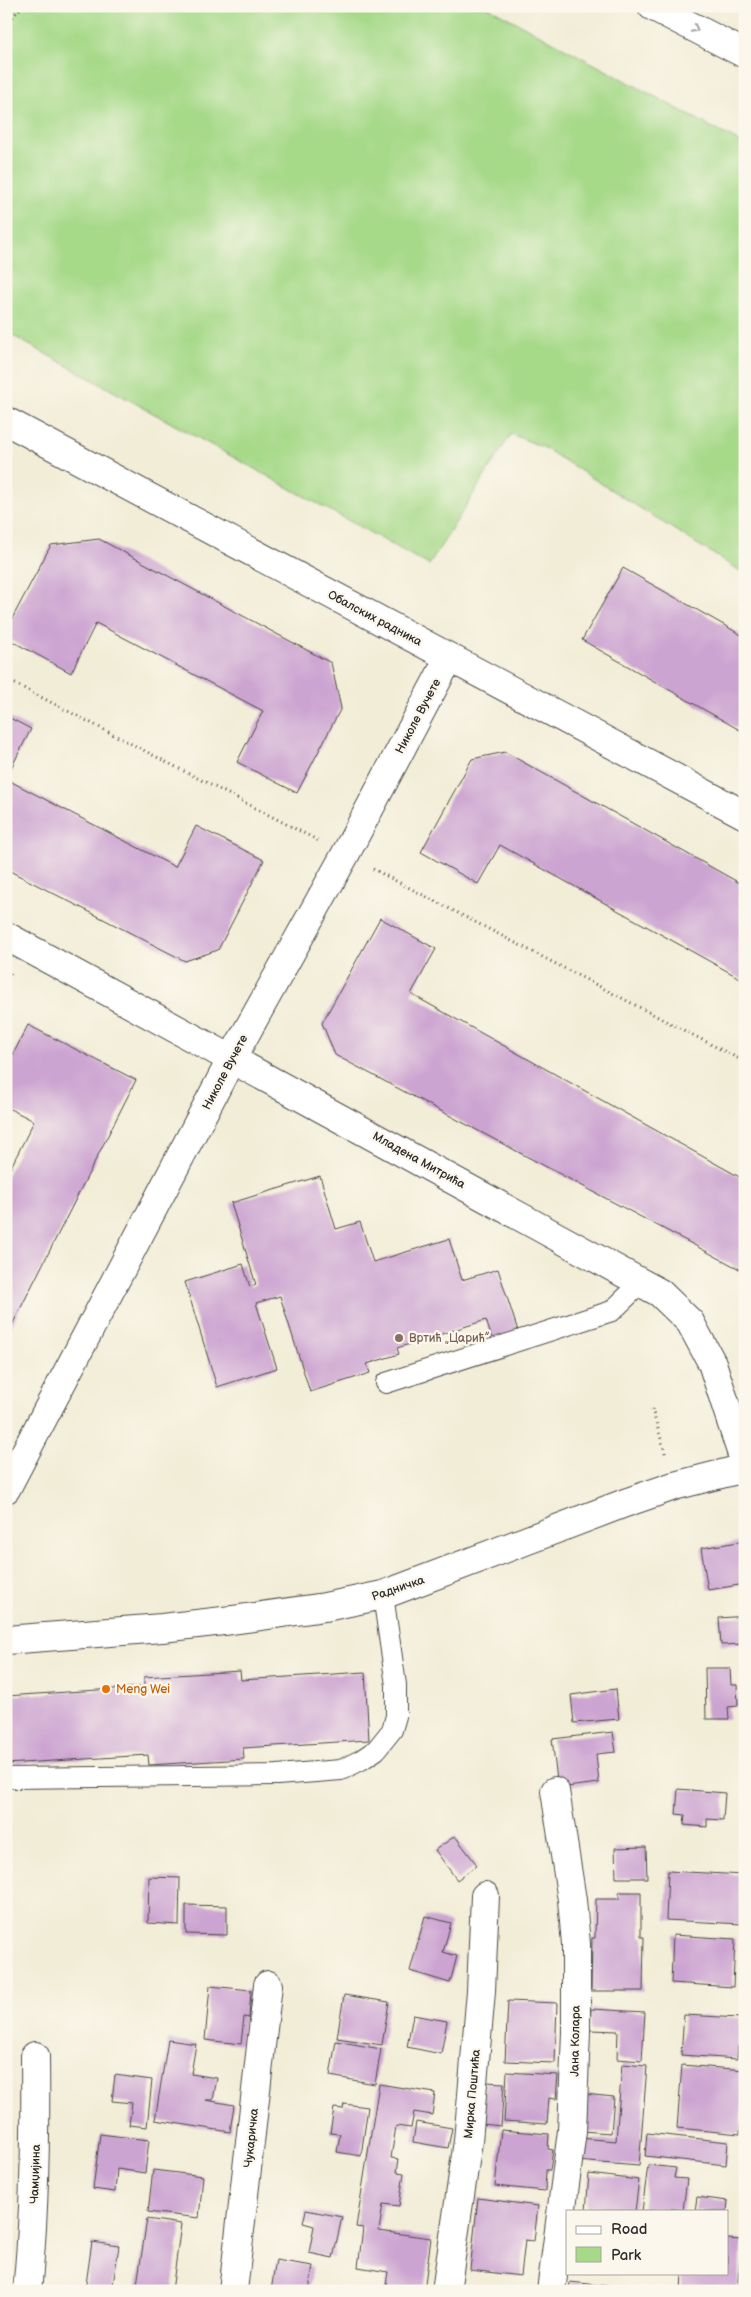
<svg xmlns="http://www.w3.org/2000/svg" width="751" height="2297" font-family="'Balsamiq Sans',sans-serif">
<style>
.green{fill:#a6d988;stroke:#68825a}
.building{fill:#cca4d1}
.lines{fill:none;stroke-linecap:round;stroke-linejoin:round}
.service-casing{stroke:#494845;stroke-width:22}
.minor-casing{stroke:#494845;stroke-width:30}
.tertiary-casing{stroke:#494845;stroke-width:30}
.primary-casing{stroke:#494845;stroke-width:30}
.path{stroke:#494845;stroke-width:3;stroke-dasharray:1 4;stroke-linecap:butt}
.service{stroke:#fff;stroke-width:20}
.minor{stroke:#fff;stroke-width:28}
.tertiary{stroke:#fff;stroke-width:28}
.primary{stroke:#fff;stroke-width:28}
.oneway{stroke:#a0a0a0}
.education-dot{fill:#8d6e63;stroke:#fbf7ec;stroke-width:2}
.food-dot{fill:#e8710a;stroke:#fbf7ec;stroke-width:2}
.labels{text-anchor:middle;stroke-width:4.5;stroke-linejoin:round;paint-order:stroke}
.street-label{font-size:12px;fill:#2b2b2b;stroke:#fbf7ec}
.education-label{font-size:12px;fill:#785e54;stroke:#fbf7ec;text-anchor:start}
.food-label{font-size:12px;fill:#c56008;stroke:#fbf7ec;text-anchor:start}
</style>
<rect width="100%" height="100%" fill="#fbf7ec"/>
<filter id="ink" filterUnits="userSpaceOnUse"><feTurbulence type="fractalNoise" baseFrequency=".02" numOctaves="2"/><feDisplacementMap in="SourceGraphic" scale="10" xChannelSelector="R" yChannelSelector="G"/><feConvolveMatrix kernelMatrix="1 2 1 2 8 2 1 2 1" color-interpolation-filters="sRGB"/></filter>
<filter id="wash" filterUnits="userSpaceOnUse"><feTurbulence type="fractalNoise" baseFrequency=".0096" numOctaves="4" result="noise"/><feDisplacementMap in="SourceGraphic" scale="20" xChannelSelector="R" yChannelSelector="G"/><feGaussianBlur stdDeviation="1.12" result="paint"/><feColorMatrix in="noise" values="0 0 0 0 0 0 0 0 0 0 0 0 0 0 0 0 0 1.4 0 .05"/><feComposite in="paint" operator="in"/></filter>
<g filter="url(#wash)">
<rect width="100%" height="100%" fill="#f2edd7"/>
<!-- green -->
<path class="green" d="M6,6H486L745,145V574L543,447L511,434L429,565L6,332Z"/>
<g id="blocks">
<!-- building -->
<path class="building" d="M99,539L331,663L341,708L297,793L237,762L263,711L96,623L71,673L6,638V630L51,545Z
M623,568L745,637V733L582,640Z
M6,716L31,729L6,778Z
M505,752L745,886V981L500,845L478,884L421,852L472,759Z
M6,779L175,867L196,826L264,860L218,950L185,961L6,869Z
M380,918L436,949L411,994L745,1180V1272L335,1055L322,1023Z
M28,1025L136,1080L6,1337V1177L34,1121L6,1107V1068Z
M320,1176L336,1229L360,1222L373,1262L449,1239L462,1280L498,1269L518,1331L492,1339L486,1320L397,1348L399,1354L367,1364L370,1373L310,1392L280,1296L256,1303L277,1368L217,1387L185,1282L243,1264L250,1287L256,1285L231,1203Z
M745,1541V1584L708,1590L701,1548Z
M745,1616V1644L721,1645L719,1618Z
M705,1668H730L731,1685H737L738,1706L728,1707L729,1719H706Z
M240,1671L241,1680L365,1672L369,1740L243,1748L244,1759L149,1765L148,1755L6,1764V1696L144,1687V1677Z
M616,1689L619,1719L574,1723L571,1695Z
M613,1732L616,1752L596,1754L599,1783L558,1788L552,1739Z
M678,1789L725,1793L723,1820L707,1819V1827L684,1825L685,1815L676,1814Z
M455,1836L477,1865L457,1880L435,1850Z
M646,1847L647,1878H616L615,1848Z
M668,1871L744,1875L742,1924L666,1920Z
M149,1877L180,1878L179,1925L148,1923Z
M619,1892H641V1937H644L643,1991H591L592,1938H595L596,1899H619Z
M186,1905L227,1906V1935L186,1934Z
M425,1916L451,1923L443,1952L457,1956L450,1983L410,1971Z
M673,1935L735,1939L733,1987L671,1983Z
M210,1986L251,1990L249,2018L244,2017L241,2044L205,2040Z
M344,1995L389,2002L382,2045L337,2038Z
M508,2001L557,2003L555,2063L505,2061Z
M591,2009L645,2012L642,2061L617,2059L618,2031L590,2030Z
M413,2015L447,2021L441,2054L407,2047Z
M684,2015L740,2018V2027H745V2046H738L737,2059L681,2055Z
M168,2040L196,2044L191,2074L217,2078L213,2100H206L234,2105L230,2132L155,2120Z
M336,2041L381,2049L375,2084L330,2076Z
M622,2064L647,2066L639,2166L576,2161L579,2138L616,2141Z
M682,2065L745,2070L740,2134L677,2128Z
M507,2072L558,2075L556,2099L549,2098L547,2124L504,2121Z
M115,2075L152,2080L147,2127L129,2125L132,2103L112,2101Z
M485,2082L504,2083L501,2126L482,2124Z
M379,2084L435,2093L432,2115L414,2112L411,2128L396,2126L391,2158L399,2159L397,2172L404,2173L399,2206L383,2204L379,2231L431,2238L424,2291H385L388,2272L358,2267L363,2228L356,2227Z
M584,2094L614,2097L611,2133L581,2131Z
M344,2104L368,2107L361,2156L337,2152L340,2134L330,2133L334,2108L343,2109Z
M416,2122L452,2128L448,2148L413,2142Z
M501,2130L549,2134L548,2149L553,2150L550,2170H546L545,2191L495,2186Z
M647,2133L728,2142L726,2165L645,2156Z
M100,2134L149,2140L145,2173L117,2169L115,2192L93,2189Z
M648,2165L676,2168L674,2178L687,2179L683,2210L671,2209V2211H642Z
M153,2170L203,2176L199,2218L148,2212Z
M589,2174L639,2180L635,2211H586Z
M697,2197L728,2201L727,2211H695Z
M478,2198L538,2206L534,2241L525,2240L521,2276L470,2270Z
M306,2210L342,2217L333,2258L309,2253L314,2226L303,2223Z
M147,2219L181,2224L172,2291H136Z
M727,2239L742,2240L737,2291L681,2290L682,2273H727Z
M92,2242L119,2246L112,2291H85Z
M276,2260L313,2266L309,2291H271Z
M570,2282L618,2287L617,2291H569Z"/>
</g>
</g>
<g filter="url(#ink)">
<use href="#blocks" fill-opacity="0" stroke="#494845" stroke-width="1"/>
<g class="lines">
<!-- service casing -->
<g class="service-casing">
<path id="service" d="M386,1383L612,1311L642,1282
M6,1778L277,1775L341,1770L361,1760L376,1750L392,1730L396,1716V1685L383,1595"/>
</g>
<!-- minor casing -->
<g class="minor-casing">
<path id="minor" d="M6,421L745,815
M6,936L660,1293L690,1322L712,1363L745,1464
M6,1489L231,1060L345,855L449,658
M27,2291C35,2213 36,2135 35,2056
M233,2291L268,1985
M446,2291L468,2141L481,1991L485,1896
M551,2291L572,2131L576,2032V1944L572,1900L555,1791"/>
</g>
<!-- tertiary casing -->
<g class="tertiary-casing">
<path id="tertiary" d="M6,1640L162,1628L232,1620L325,1607L383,1595L625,1503L674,1486L745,1468"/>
</g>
<!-- primary casing -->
<g class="primary-casing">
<path id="primary" d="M652,6L745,54"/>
</g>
<!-- path -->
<path class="path" d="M6,25L22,6
M6,679L319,841
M373,869L745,1062
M6,983L11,973
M652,1409L666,1456"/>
<!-- service -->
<use href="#service" class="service"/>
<!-- minor -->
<use href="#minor" class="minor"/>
<!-- tertiary -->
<use href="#tertiary" class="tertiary"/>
<!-- primary -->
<use href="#primary" class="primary"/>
</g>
<!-- one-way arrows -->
<defs><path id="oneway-chevron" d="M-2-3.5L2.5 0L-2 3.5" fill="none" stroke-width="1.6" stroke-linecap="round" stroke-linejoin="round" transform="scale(1.25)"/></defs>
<use class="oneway" href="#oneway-chevron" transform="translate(695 29) rotate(27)"/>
</g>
<!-- markers -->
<circle class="education-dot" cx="399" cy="1338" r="5"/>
<circle class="food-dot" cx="106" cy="1689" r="5"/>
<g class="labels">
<!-- street labels -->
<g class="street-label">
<text transform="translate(375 618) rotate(28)" y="4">Обалских радника</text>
<text transform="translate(418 716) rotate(-62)" y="4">Николе Вучете</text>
<text transform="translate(225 1072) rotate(-62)" y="4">Николе Вучете</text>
<text transform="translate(419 1160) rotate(29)" y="4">Младена Митрића</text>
<text transform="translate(398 1588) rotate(-19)" y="4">Радничка</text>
<text transform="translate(575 2041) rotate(-89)" y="4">Јана Колара</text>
<text transform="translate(472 2094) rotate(-85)" y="4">Мирка Поштића</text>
<text transform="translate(251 2138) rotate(-84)" y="4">Чукаричка</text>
<text transform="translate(35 2174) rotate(-88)" y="4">Чамџијина</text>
</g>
<!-- education labels -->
<g class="education-label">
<text x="409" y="1342">Вртић „Царић”</text>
</g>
<!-- food labels -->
<g class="food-label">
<text x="116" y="1693">Meng Wei</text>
</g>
</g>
<!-- margin -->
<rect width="751" height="2297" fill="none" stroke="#fbf7ec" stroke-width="25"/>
<!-- legend -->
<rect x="566" y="2210" width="162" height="65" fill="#fbf7ec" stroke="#a8a59f"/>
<rect x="576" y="2226" width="25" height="8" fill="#ffffff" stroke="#a8a59f"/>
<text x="611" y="2234" font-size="15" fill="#2b2b2b">Road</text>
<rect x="576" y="2247" width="25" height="15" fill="#a6d988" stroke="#a8a59f"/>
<text x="611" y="2260" font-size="15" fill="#2b2b2b">Park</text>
</svg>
